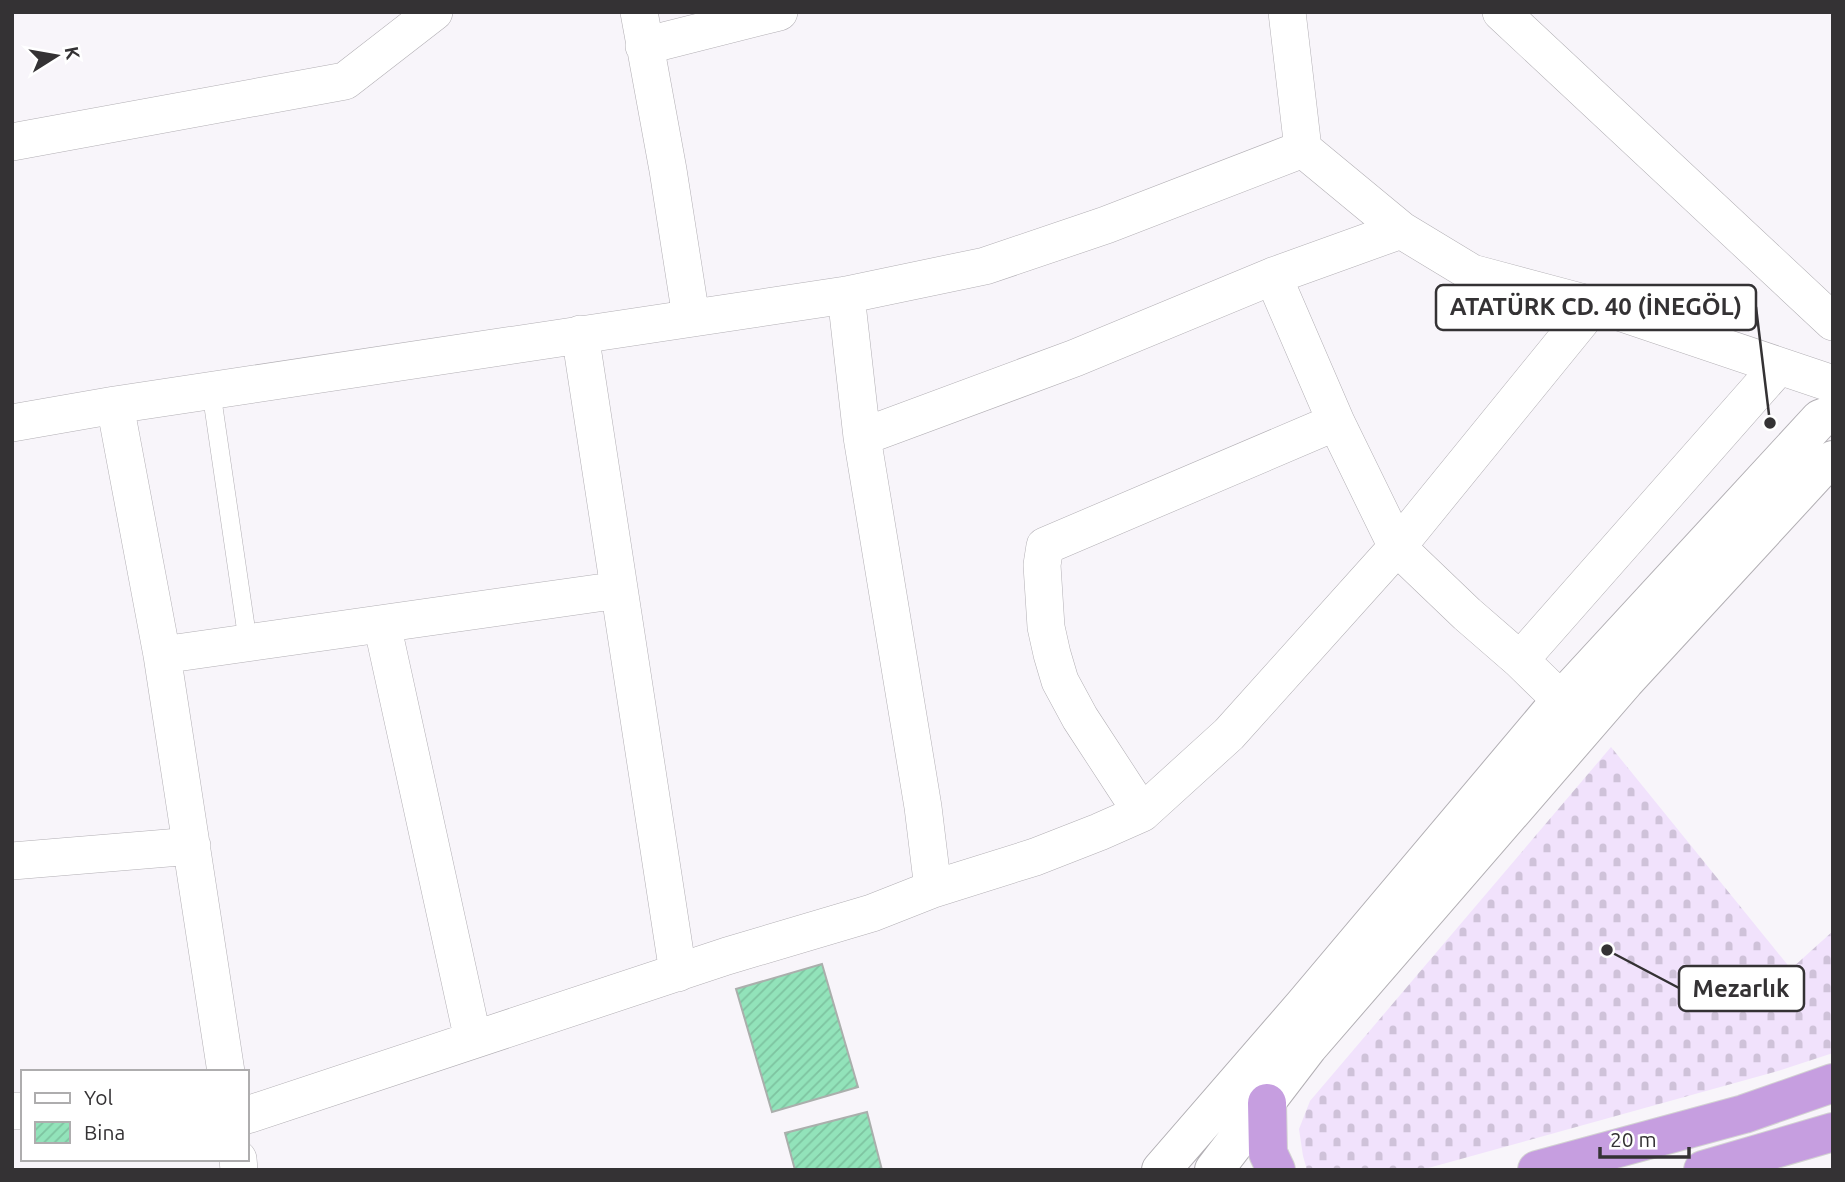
<svg xmlns="http://www.w3.org/2000/svg" width="1845" height="1182" font-family="Ubuntu,sans-serif">
<style>
.cemetery{fill:url(#cemetery-stones)}
.building{fill:url(#building-hatch);stroke:#aaafac;stroke-width:2}
.lines{fill:none;stroke-linecap:round;stroke-linejoin:round}
.lane-casing{stroke:#b2afb4;stroke-width:19}
.street-casing{stroke:#b2afb4;stroke-width:38}
.secondary-casing{stroke:#b2afb4;stroke-width:40}
.highway-casing{stroke:#d2d2d2;stroke-width:40}
.lane{stroke:#fff;stroke-width:18}
.street{stroke:#fff;stroke-width:37}
.secondary{stroke:#fff;stroke-width:38}
.highway{stroke:#c69ee0;stroke-width:38}
.leader{fill:none;stroke:#343234;stroke-width:2.5}
.callout-dot{fill:#343234;stroke:#fff;stroke-width:2.5}
.callout{fill:#fff;stroke:#343234;stroke-width:2.5}
.callout-label{font-size:24px;text-anchor:middle;font-weight:bold;fill:#343234}
</style>
<defs>
<pattern id="cemetery-stones" width="16" height="16" patternUnits="userSpaceOnUse" patternTransform="scale(1.75)"><rect width="16" height="16" fill="#f1e2fc"/><path d="M2 7V4a2 2 0 0 1 4 0v3zM10 15v-3a2 2 0 0 1 4 0v3z" fill="#cfc2d9"/></pattern>
<pattern id="building-hatch" width="6" height="6" patternUnits="userSpaceOnUse" patternTransform="scale(1.75)"><rect width="6" height="6" fill="#92e3ba"/><path d="M-1 1l2-2M0 6l6-6M5 7l2-2" fill="none" stroke="#7ec3a0"/></pattern>
</defs>
<rect width="100%" height="100%" fill="#f8f5fa"/>
<!-- cemetery -->
<path class="cemetery" d="M1611,747L1791,969L1833,931V1053L1778,1071L1421,1170H1307L1303,1156L1299,1129L1310,1101Z"/>
<!-- building -->
<path class="building" d="M822,964L858,1087L772,1112L736,989Z
M867,1112L882,1170H795L785,1133Z"/>
<g class="lines">
<!-- lane casing -->
<g class="lane-casing">
<path id="lane" d="M211,390L248,643"/>
</g>
<!-- street casing -->
<g class="street-casing">
<path id="street" d="M639,12L668,170L691,317
M1287,12L1303,149L1401,230L1472,273L1622,313L1833,384
M1501,12L1833,322
M644,46L779,12
M12,142L345,81L434,12
M1273,276L1336,422L1397,547L1467,614L1520,660L1561,700
M846,295L862,437L923,807L933,889
M580,334L678,973
M115,405L162,655L226,1072
M12,423L115,405L846,295L985,266L1106,225L1303,149
M862,437L1075,358L1273,276L1401,230
M382,624L473,1040
M162,655L619,590
M1520,660L1779,366
M1142,813L1080,718L1060,681L1052,654L1046,627L1042,565L1045,546L1336,422
M12,861L192,846
M12,1111H23
M247,1115L727,956L872,913L933,889L1035,857L1099,832L1142,813L1229,734L1397,547L1593,306
M238,1159L239,1170"/>
</g>
<!-- secondary casing -->
<g class="secondary-casing">
<path id="secondary" d="M1161,1170L1304,1005L1561,700L1820,419L1833,414
M1214,1170L1308,1047L1625,681L1822,467L1833,460"/>
</g>
<!-- highway casing -->
<g class="highway-casing">
<path id="highway" d="M1267,1103L1268,1153L1276,1170
M1537,1170L1744,1114L1833,1083
M1703,1170L1833,1132"/>
</g>
<!-- lane -->
<use href="#lane" class="lane"/>
<!-- street -->
<use href="#street" class="street"/>
<!-- secondary -->
<use href="#secondary" class="secondary"/>
<!-- highway -->
<use href="#highway" class="highway"/>
</g>
<!-- callouts -->
<path class="leader" d="M1770 423L1756 307M1607 950L1679 988"/>
<g class="callout-dot">
<circle cx="1770" cy="423" r="7"/>
<circle cx="1607" cy="950" r="7"/>
</g>
<g class="callout">
<rect x="1436" y="285" width="320" height="45" rx="7"/>
<rect x="1679" y="966" width="125" height="45" rx="7"/>
</g>
<g class="callout-label">
<text x="1596" y="315">ATATÜRK CD. 40 (İNEGÖL)</text>
<text x="1741" y="997">Mezarlık</text>
</g>
<!-- border -->
<rect width="1845" height="1182" fill="none" stroke="#343234" stroke-width="28"/>
<!-- legend -->
<rect x="21" y="1070" width="228" height="91" fill="#ffffff" stroke="#aeadae" stroke-width="2"/>
<rect x="35" y="1093" width="35" height="10" fill="#ffffff" stroke="#aeadae" stroke-width="2"/>
<text x="84" y="1105" font-size="21" fill="#343234">Yol</text>
<rect x="35" y="1122" width="35" height="21" fill="url(#building-hatch)" stroke="#aeadae" stroke-width="2"/>
<text x="84" y="1140" font-size="21" fill="#343234">Bina</text>
<!-- north arrow -->
<g transform="translate(56 56) rotate(79)" stroke="#ffffff" stroke-width="5" paint-order="stroke">
<path d="M0-5L12 26L0 18L-12 26Z" fill="#343234"/>
<text y="-10" font-size="19" font-weight="bold" text-anchor="middle" fill="#343234">K</text>
</g>
<!-- scale -->
<path d="M1600 1147v10h89v-10" fill="none" stroke="#343234" stroke-width="3.5"/>
<text x="1610" y="1147" font-size="21" fill="#343234" stroke="#ffffff" stroke-width="5" paint-order="stroke">20 m</text>
</svg>
